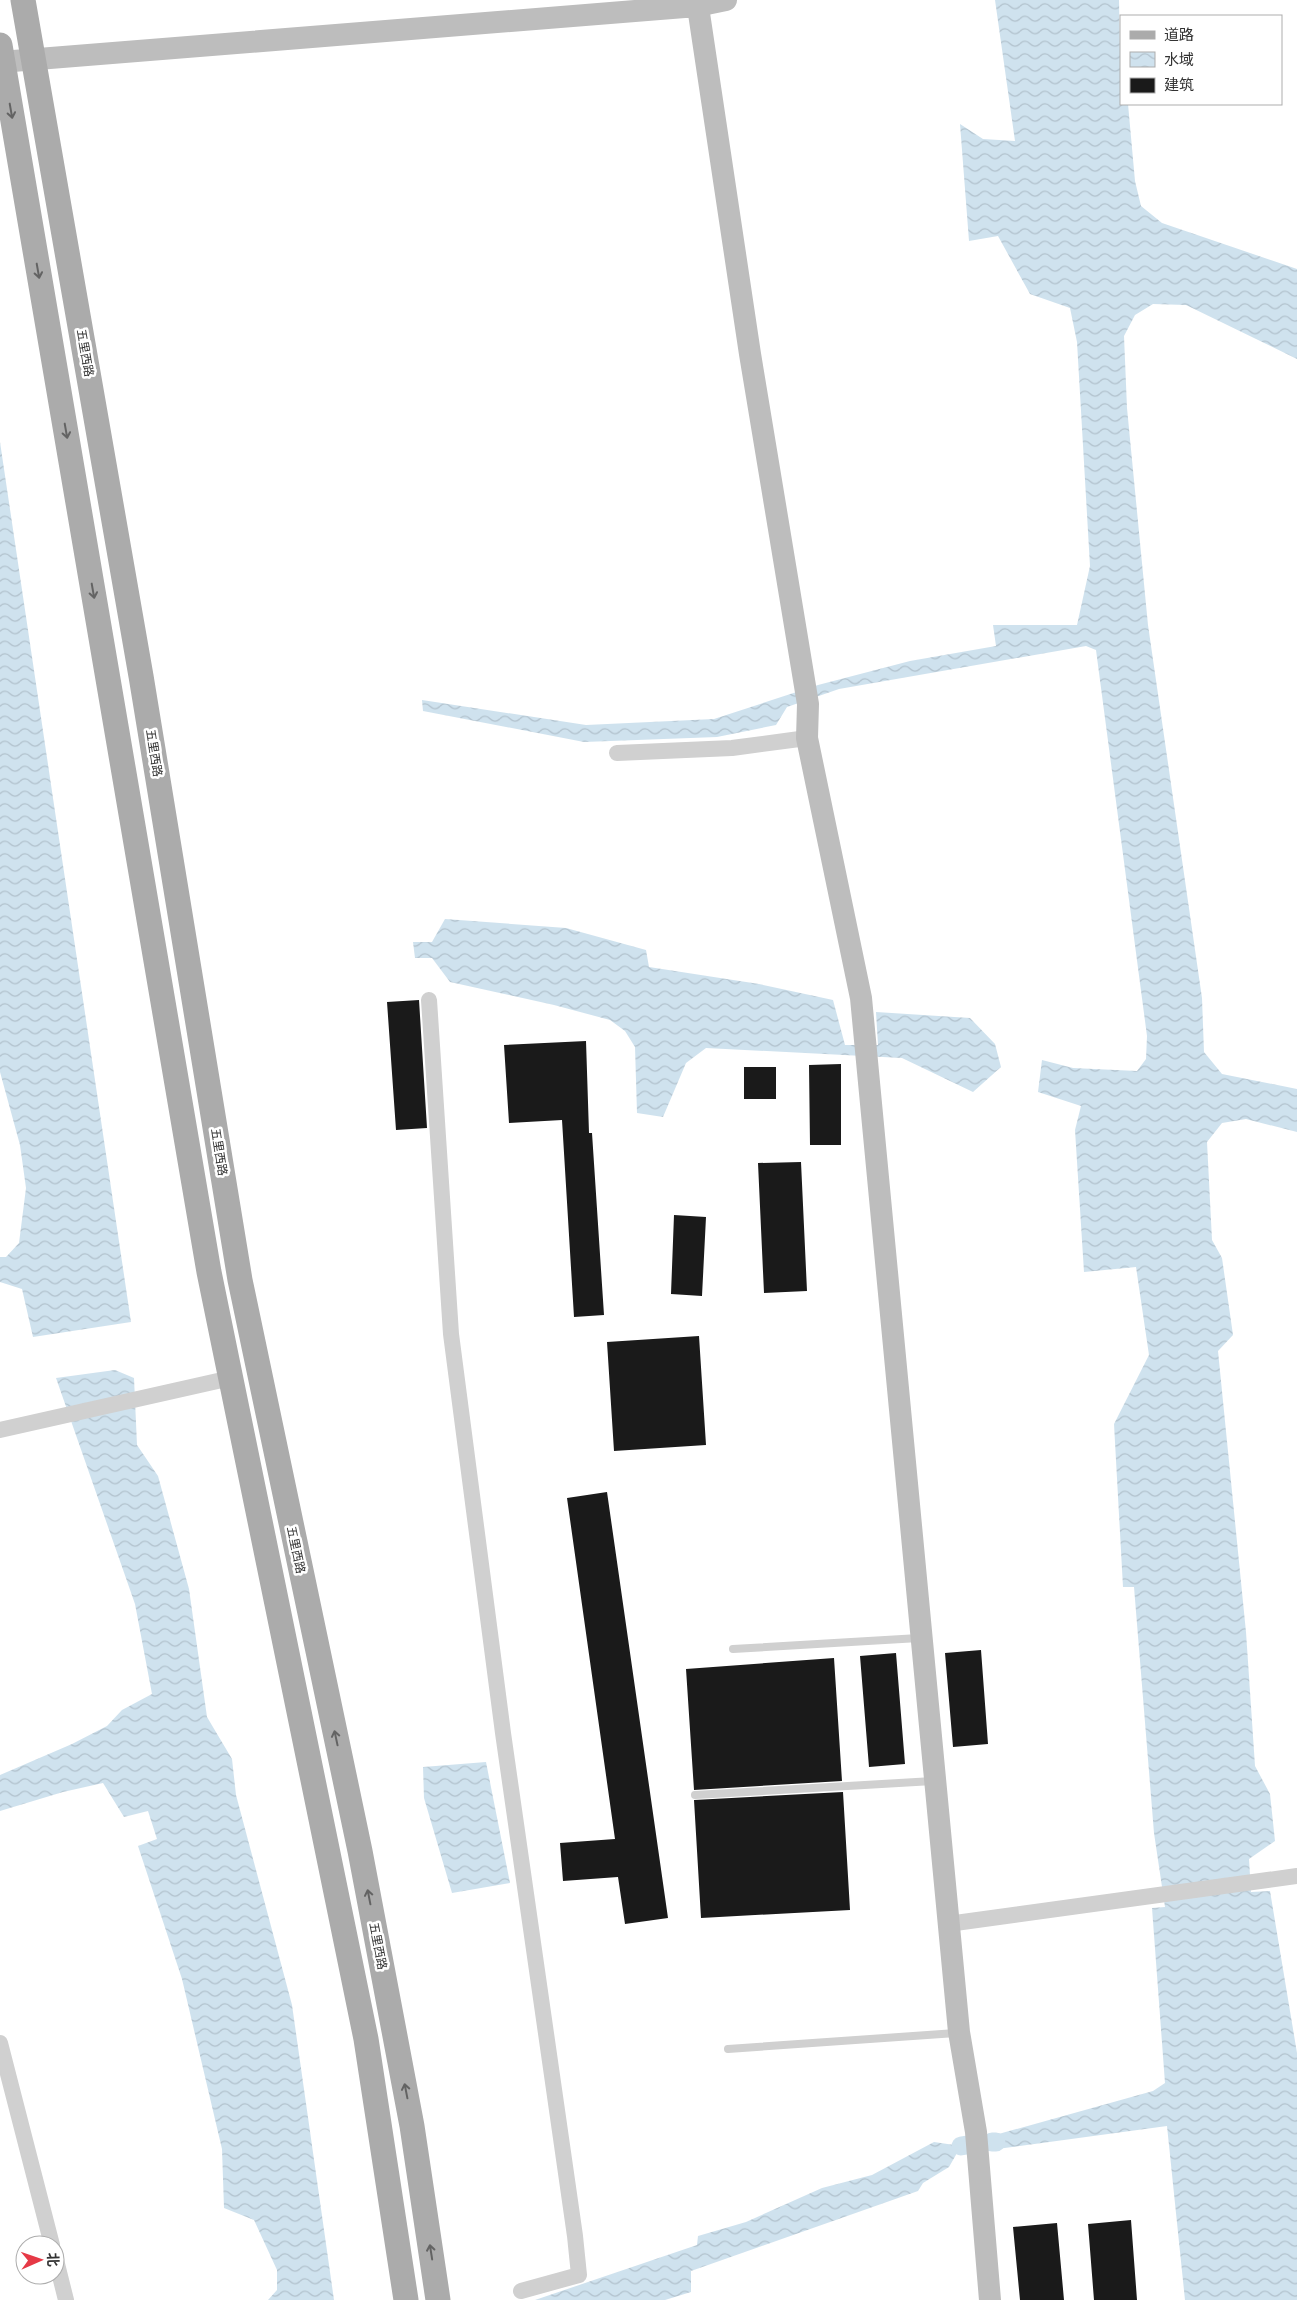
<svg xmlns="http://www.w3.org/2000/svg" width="1297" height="2300" font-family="'Work Sans','Noto Sans SC',sans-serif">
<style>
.water{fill:url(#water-waves)}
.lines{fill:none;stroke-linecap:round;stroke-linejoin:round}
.canal{stroke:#cfe2ee;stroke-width:19}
.building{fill:#1a1a1a}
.lane{stroke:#d0d0d0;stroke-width:8}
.street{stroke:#d0d0d0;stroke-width:16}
.secondary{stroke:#bdbdbd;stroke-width:22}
.primary{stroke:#ababab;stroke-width:25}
.oneway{stroke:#636363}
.labels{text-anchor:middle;stroke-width:5;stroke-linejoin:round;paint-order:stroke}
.street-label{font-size:12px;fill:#333;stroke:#fff}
</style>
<defs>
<pattern id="water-waves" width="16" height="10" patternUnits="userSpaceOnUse" patternTransform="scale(1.25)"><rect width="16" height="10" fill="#cfe2ee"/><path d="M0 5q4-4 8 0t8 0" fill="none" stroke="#b2c2cd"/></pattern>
</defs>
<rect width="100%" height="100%" fill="#fff"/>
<!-- water -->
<path class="water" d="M995,0H1119L1121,104H1128L1135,181L1141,206L1162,223L1297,269V359L1186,305L1153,304L1135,315L1124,336L1127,408L1148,625L1202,998L1204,1052L1222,1074L1297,1089V1132L1246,1119L1222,1123L1207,1142L1212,1240L1222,1258L1233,1335L1218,1351L1246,1632L1255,1766L1270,1794L1275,1841L1249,1859L1251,1892L1270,1891L1297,2053V2300H1185L1167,2126L997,2149L995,2135L1153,2091L1165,2083L1152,1908L1165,1907L1154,1833L1134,1587H1123L1114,1424L1149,1355L1136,1267L1084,1272L1075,1130L1081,1106L1038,1092L1042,1060L1073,1068L1137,1071L1146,1059L1147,1036L1096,650L1086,646L839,689L787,707L776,725L717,737L584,742L423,711L422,700L586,725L714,719L818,685L910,661L996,646L993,625H1077L1090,566L1077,342L1070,308L1030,294L998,236L969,241L960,124L983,139L1015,141Z
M0,442L131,1322L33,1337L22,1289L0,1282V1257H6L19,1243L26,1188L20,1145L0,1072Z
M445,919L566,928L646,950L649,967L759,984L833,1000L845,1045H878L876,1012L970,1018L995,1044L1001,1067L973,1092L902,1058L706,1048L686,1063L663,1117L637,1113L635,1047L625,1031L610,1020L554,1005L450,982L432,958H415L413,942H432Z
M115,1370L134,1378L137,1445L158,1476L189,1589L207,1717L232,1759L236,1795L292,2005L334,2300H268L277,2290V2270L254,2220L224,2208L222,2149L182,1979L138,1846L157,1839L148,1811L124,1817L103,1783L63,1792L0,1811V1775L72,1744L107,1726L122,1710L152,1694L135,1604L56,1378Z
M486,1762L510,1883L452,1893L424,1798L423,1767Z
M934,2142L961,2146L949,2167L923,2183L918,2191L691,2271V2292L665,2300H535L697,2245L698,2236L746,2222L822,2188L872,2175Z"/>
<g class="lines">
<!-- canal -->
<path class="canal" d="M992,2142H996
M961,2146L967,2145"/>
</g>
<!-- building -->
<path class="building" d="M419,1000L427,1128L396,1130L387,1002Z
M586,1041L589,1133H592L604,1315L574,1317L562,1120L509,1123L504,1045Z
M841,1064V1145H810L809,1065Z
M744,1067H776V1099H744Z
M801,1162L807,1291L764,1293L758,1163Z
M674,1215L706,1217L702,1296L671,1294Z
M699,1336L706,1445L614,1451L607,1342Z
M607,1492L668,1918L625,1924L618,1877L563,1881L560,1843L615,1839L567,1498Z
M981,1650L988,1744L953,1747L945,1653Z
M896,1653L905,1764L869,1767L860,1656Z
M834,1658L842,1781L694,1790L686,1669Z
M843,1792L850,1910L701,1918L694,1800Z
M1131,2220L1137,2300H1094L1088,2224Z
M1057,2223L1064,2300H1020L1013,2227Z"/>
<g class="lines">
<!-- lane -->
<path class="lane" d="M733,1649L919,1638
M695,1795L933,1781
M728,2049L956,2033"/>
<!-- street -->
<path class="street" d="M617,753L732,748L807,738
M429,1000L451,1334L503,1733L575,2236L579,2275L521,2291
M0,1430L231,1378
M948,1924L1297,1876
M0,2043L52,2245
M55,2256L66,2300"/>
<!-- secondary -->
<path class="secondary" d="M697,0L750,354L808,704L807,738L861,998L959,2032L976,2132L990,2300
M0,62L697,6L726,0"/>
<!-- primary -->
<path class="primary" d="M23,0L141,676L240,1280L360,1851L412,2126L438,2300
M0,45L209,1272L366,2039L406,2300"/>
</g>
<!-- one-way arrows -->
<defs><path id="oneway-shaft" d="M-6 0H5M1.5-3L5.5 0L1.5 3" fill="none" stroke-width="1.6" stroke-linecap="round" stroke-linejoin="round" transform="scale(1.25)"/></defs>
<g class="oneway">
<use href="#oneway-shaft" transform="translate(11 111) rotate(80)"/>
<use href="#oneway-shaft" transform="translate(38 271) rotate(80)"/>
<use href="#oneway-shaft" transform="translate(66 431) rotate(80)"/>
<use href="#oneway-shaft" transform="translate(93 591) rotate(80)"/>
<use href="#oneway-shaft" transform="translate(336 1738) rotate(-102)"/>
<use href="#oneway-shaft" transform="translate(369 1897) rotate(-101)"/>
<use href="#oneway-shaft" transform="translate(406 2091) rotate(-101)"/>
<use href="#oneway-shaft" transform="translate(431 2252) rotate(-99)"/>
</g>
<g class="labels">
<!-- street labels -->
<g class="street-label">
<text transform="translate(85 353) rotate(80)" y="4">五里西路</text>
<text transform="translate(154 753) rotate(81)" y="4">五里西路</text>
<text transform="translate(219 1152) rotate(81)" y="4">五里西路</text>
<text transform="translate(296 1550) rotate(78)" y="4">五里西路</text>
<text transform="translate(378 1946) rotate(79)" y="4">五里西路</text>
</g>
</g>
<!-- legend -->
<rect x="1120" y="15" width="162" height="90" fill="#ffffff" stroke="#adadad"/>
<rect x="1130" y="31" width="25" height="8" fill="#ababab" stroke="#adadad"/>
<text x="1164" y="40" font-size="15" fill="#333333">道路</text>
<rect x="1130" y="52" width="25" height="15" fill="url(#water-waves)" stroke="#adadad"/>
<text x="1164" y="65" font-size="15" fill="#333333">水域</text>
<rect x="1130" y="78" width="25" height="15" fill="#1a1a1a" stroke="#adadad"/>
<text x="1164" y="90" font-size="15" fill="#333333">建筑</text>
<!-- north arrow -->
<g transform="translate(40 2260) rotate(88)"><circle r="24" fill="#ffffff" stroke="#adadad"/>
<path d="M0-4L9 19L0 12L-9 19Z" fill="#e63946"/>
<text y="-8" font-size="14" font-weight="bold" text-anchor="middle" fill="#333333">北</text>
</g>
</svg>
